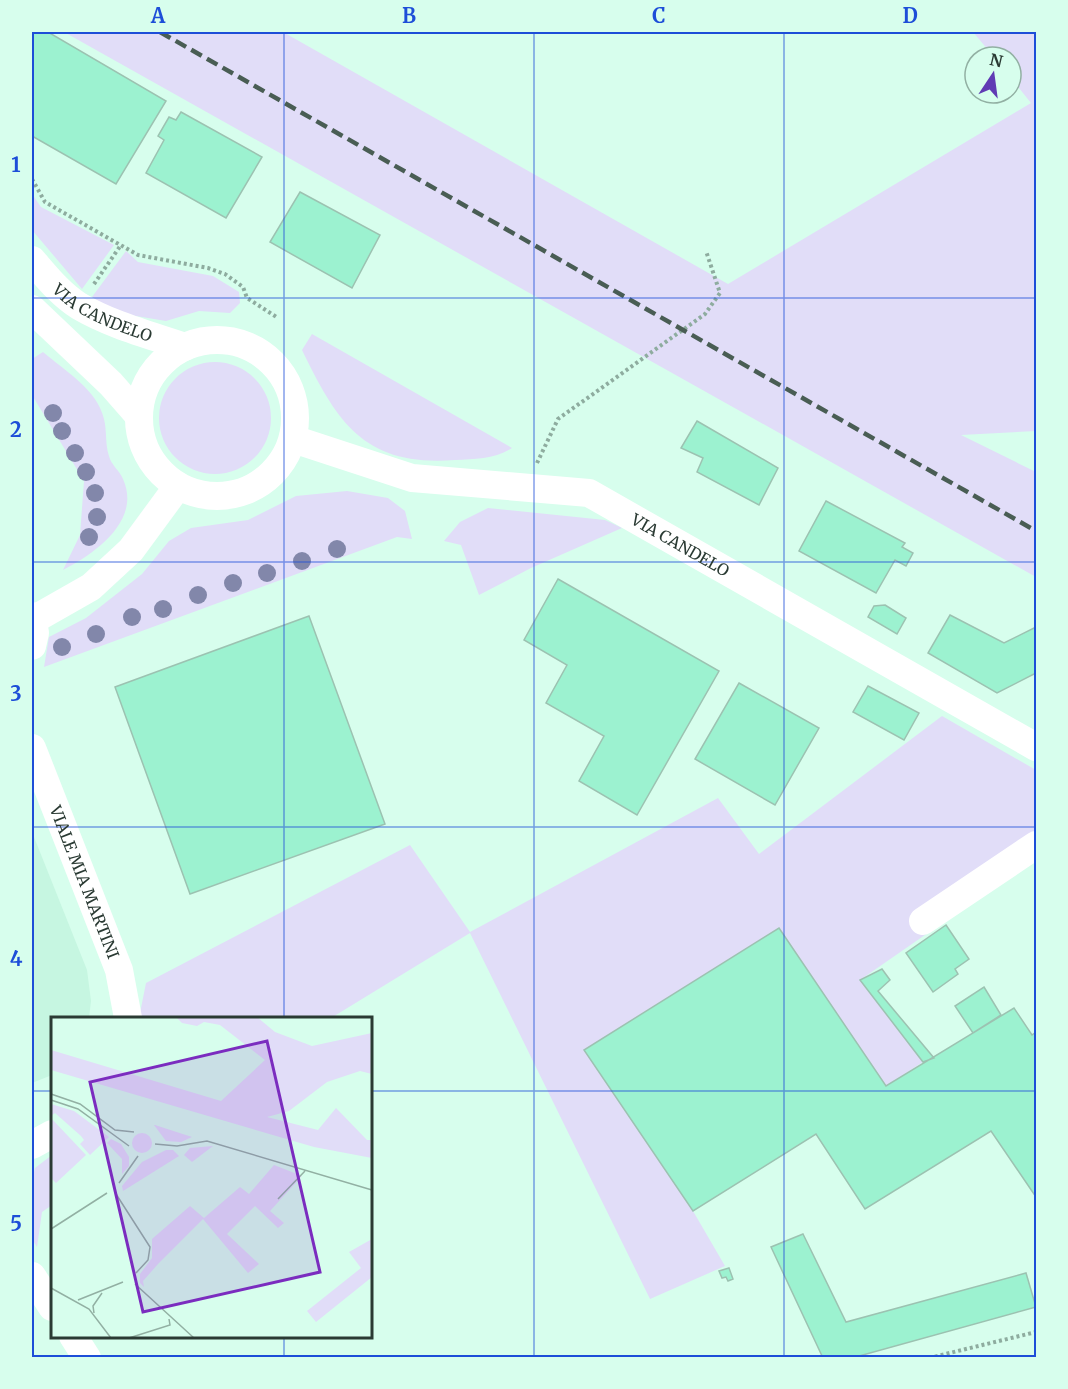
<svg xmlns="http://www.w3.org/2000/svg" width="1068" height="1389" font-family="Merriweather,serif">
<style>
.built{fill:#c6f6e1}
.green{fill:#e1ddf8}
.building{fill:#9cf2d0;stroke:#9cc2b1;stroke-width:1.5}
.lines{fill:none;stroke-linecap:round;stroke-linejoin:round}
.path{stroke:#8eac9f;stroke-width:4;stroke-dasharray:3 3;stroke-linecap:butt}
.minor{stroke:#fff;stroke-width:28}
.rail{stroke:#495d54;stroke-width:4.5;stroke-dasharray:12 6;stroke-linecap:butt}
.tree{fill:#8287aa}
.grid{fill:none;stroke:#1d4ed8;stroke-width:1.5;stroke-opacity:0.55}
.labels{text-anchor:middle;stroke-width:5;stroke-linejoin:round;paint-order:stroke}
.street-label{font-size:16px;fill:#2a3a33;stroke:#d7feed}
.inset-road{fill:none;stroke:#92b0a3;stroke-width:1.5}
.view{fill:#7b2cbf;fill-opacity:0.15;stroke:#7b2cbf;stroke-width:3}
.inset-edge{fill:none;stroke:#2a3a33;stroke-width:3}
.neatline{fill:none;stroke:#1d4ed8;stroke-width:2}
.grid-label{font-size:20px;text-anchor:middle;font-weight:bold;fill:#1d4ed8}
</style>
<rect width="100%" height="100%" fill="#d7feed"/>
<!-- built -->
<path class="built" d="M32,832L87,970L91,1001L89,1018H52V1075L32,1083Z"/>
<!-- green -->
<path class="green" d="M64,32H283L728,284L1031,103L1011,78V57H994L973,32H1036V431L961,435L1036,472V577Z
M32,194L41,207L114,245L82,289L32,230Z
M126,251L138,262L213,276L239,292L240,303L230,313L199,311L166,321L112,312L92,297Z
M312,334L512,448C495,459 475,459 455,460C364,467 337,422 302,350Z
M43,352C65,371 97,389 104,419C107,431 105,444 109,456C111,465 120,471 123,479C142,521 94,554 63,570L80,535L84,481L32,395V359Z
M159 418a56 56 0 1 1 112 0a56 56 0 1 1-112 0Z
M347,491L388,498L405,511L412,539L397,537L44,667L49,637L86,618L142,574L169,541L191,528L248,520L296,496Z
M488,508L605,520L622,528L531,568L479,595L461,545L444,541L460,522Z
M942,716L1036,770V858L860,980L923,1062L886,1086L779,928L584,1050L693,1211L725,1266L650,1299L470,933L331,1018H139L146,983L410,845L470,932L718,798L759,854Z
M52,1155V1205L42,1212L37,1247L32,1239V1180L35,1168Z"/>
<!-- building -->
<path class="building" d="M32,32H48L166,101L116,184L32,136Z
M181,112L262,157L226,218L146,173L164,140L158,136L169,117L176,120Z
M300,192L380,235L352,288L270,242Z
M697,421L778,468L759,505L697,472L703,458L681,448Z
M826,501L905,543L902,547L913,553L906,566L895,560L876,593L799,551Z
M558,579L719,671L637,815L579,781L604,736L546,703L567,665L524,640Z
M885,605L906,618L897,634L868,617L874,606Z
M950,615L1004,643L1036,627V673L997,693L928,653Z
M309,616L385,824L190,894L115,687Z
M739,683L819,728L775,805L695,759Z
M868,686L919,713L904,740L853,712Z
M946,925L969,959L955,969L958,974L933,992L906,953Z
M779,928L886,1086L1014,1008L1032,1035L1036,1032V1197L991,1131L865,1209L816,1134L693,1211L584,1050Z
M882,969L890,980L878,991L934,1058L923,1062L860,980Z
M984,987L1001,1015L973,1033L955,1006Z
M803,1234L846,1322L1026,1273L1036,1307L852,1358H823L771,1247Z
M729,1268L733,1279L728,1281L726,1277L722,1278L719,1271Z"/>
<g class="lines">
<!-- path -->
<path class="path" d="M32,179L45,202L138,255L208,268L225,274L243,287L247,298L278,318
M94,284L121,245
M537,463L558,419L705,314L720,293L706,251
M929,1358L1036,1332"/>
<!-- minor -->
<g class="minor">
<path id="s1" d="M32,260C46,276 60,294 79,306C111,325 150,335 185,347"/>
<path d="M32,309L111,384L139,416"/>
<circle cx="217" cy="418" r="78"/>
<path id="s2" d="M293,439L412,478L589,493L1036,747"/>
<path d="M32,616L35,633L32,646"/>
<path d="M33,620L91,587L131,550L178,486"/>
<path id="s3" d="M32,748L119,970L128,1018"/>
<path d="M923,921L1036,845"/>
<path d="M32,1145L52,1134"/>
<path d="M32,1276L52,1307"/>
<path d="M73,1336L87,1358"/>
</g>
<!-- rail -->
<path class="rail" d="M160,32L1036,531"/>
</g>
<!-- trees -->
<g class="tree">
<circle cx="53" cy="413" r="9"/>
<circle cx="62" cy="431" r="9"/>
<circle cx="75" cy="453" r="9"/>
<circle cx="86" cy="472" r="9"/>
<circle cx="95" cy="493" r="9"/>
<circle cx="97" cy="517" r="9"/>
<circle cx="89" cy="537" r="9"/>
<circle cx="337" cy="549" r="9"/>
<circle cx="302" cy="561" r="9"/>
<circle cx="267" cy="573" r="9"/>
<circle cx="233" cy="583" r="9"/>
<circle cx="198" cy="595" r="9"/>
<circle cx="163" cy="609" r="9"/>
<circle cx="132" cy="617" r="9"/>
<circle cx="96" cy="634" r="9"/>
<circle cx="62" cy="647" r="9"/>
</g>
<!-- grid -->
<path class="grid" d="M284,32V1018M534,32V1358M784,32V1358M32,298H1036M32,562H1036M32,827H1036M32,1091H52M370,1091H1036M284,1336V1358"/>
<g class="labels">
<!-- street labels -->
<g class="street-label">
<text dy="6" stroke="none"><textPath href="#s1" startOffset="90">VIA CANDELO</textPath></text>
<text dy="6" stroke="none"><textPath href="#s2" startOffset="408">VIA CANDELO</textPath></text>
<text dy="6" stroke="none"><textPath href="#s3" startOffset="144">VIALE MIA MARTINI</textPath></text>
</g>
</g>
<!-- overview -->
<g transform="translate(51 1017)">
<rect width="321" height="321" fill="#d7feed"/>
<path d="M125,0H206L224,15L261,29L321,16V57L309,54L276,65L238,94L216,100L267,113L285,91L316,123H321V141L263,130L0,53V33L170,84L214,43L169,8L153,5L146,9L131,6ZM0,87L23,94L58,120L39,138L29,127L33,123L30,119L4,96L0,99ZM0,101L35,138L5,166L0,161ZM103,108H104L141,120L130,125L115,124ZM81 126a10 10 0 1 1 20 0a10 10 0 1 1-20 0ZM60,122L70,127L78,140V149L71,157V142L56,126ZM162,129L141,145L133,138L139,131ZM115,133H122L128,139L72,174L71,169L91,145ZM223,148L251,159L219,194L233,206L227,211L204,189L176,217L208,247L197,256L152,202L107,247L92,264L93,270L89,266V257L101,241V222L139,189L153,201L189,170L198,177ZM321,222V260L265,305L256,294L310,251L298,235Z" fill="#e1ddf8"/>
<path class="inset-road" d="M0,77L29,87L64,113L83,115M0,83L27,92L78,129M104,127L126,129L156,124L321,173M68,166L87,139M65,177L99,230L97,243L85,256M227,182L254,154M0,212L56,176M84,267L143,321M0,271L38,292L60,321M27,283L72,265M43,296L42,289L51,276M78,321L119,308L118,302"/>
<path class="view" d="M216,24L269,255L92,295L39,65Z"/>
<rect width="321" height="321" class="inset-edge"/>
</g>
<!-- border -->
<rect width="1068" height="1389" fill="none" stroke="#d7feed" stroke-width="66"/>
<!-- north arrow -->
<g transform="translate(993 75) rotate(13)"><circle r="28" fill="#d7feed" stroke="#92b0a3" stroke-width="1.5"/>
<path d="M0-4.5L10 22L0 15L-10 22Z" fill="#603bb4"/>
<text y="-9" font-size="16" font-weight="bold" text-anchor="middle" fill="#2a3a33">N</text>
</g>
<rect x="33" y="33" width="1002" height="1323" class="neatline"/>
<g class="grid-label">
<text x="158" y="23">A</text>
<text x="409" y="23">B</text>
<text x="659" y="23">C</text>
<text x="910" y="23">D</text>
<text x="16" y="172">1</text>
<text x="16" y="437">2</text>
<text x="16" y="701">3</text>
<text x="16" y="966">4</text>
<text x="16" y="1231">5</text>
</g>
</svg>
